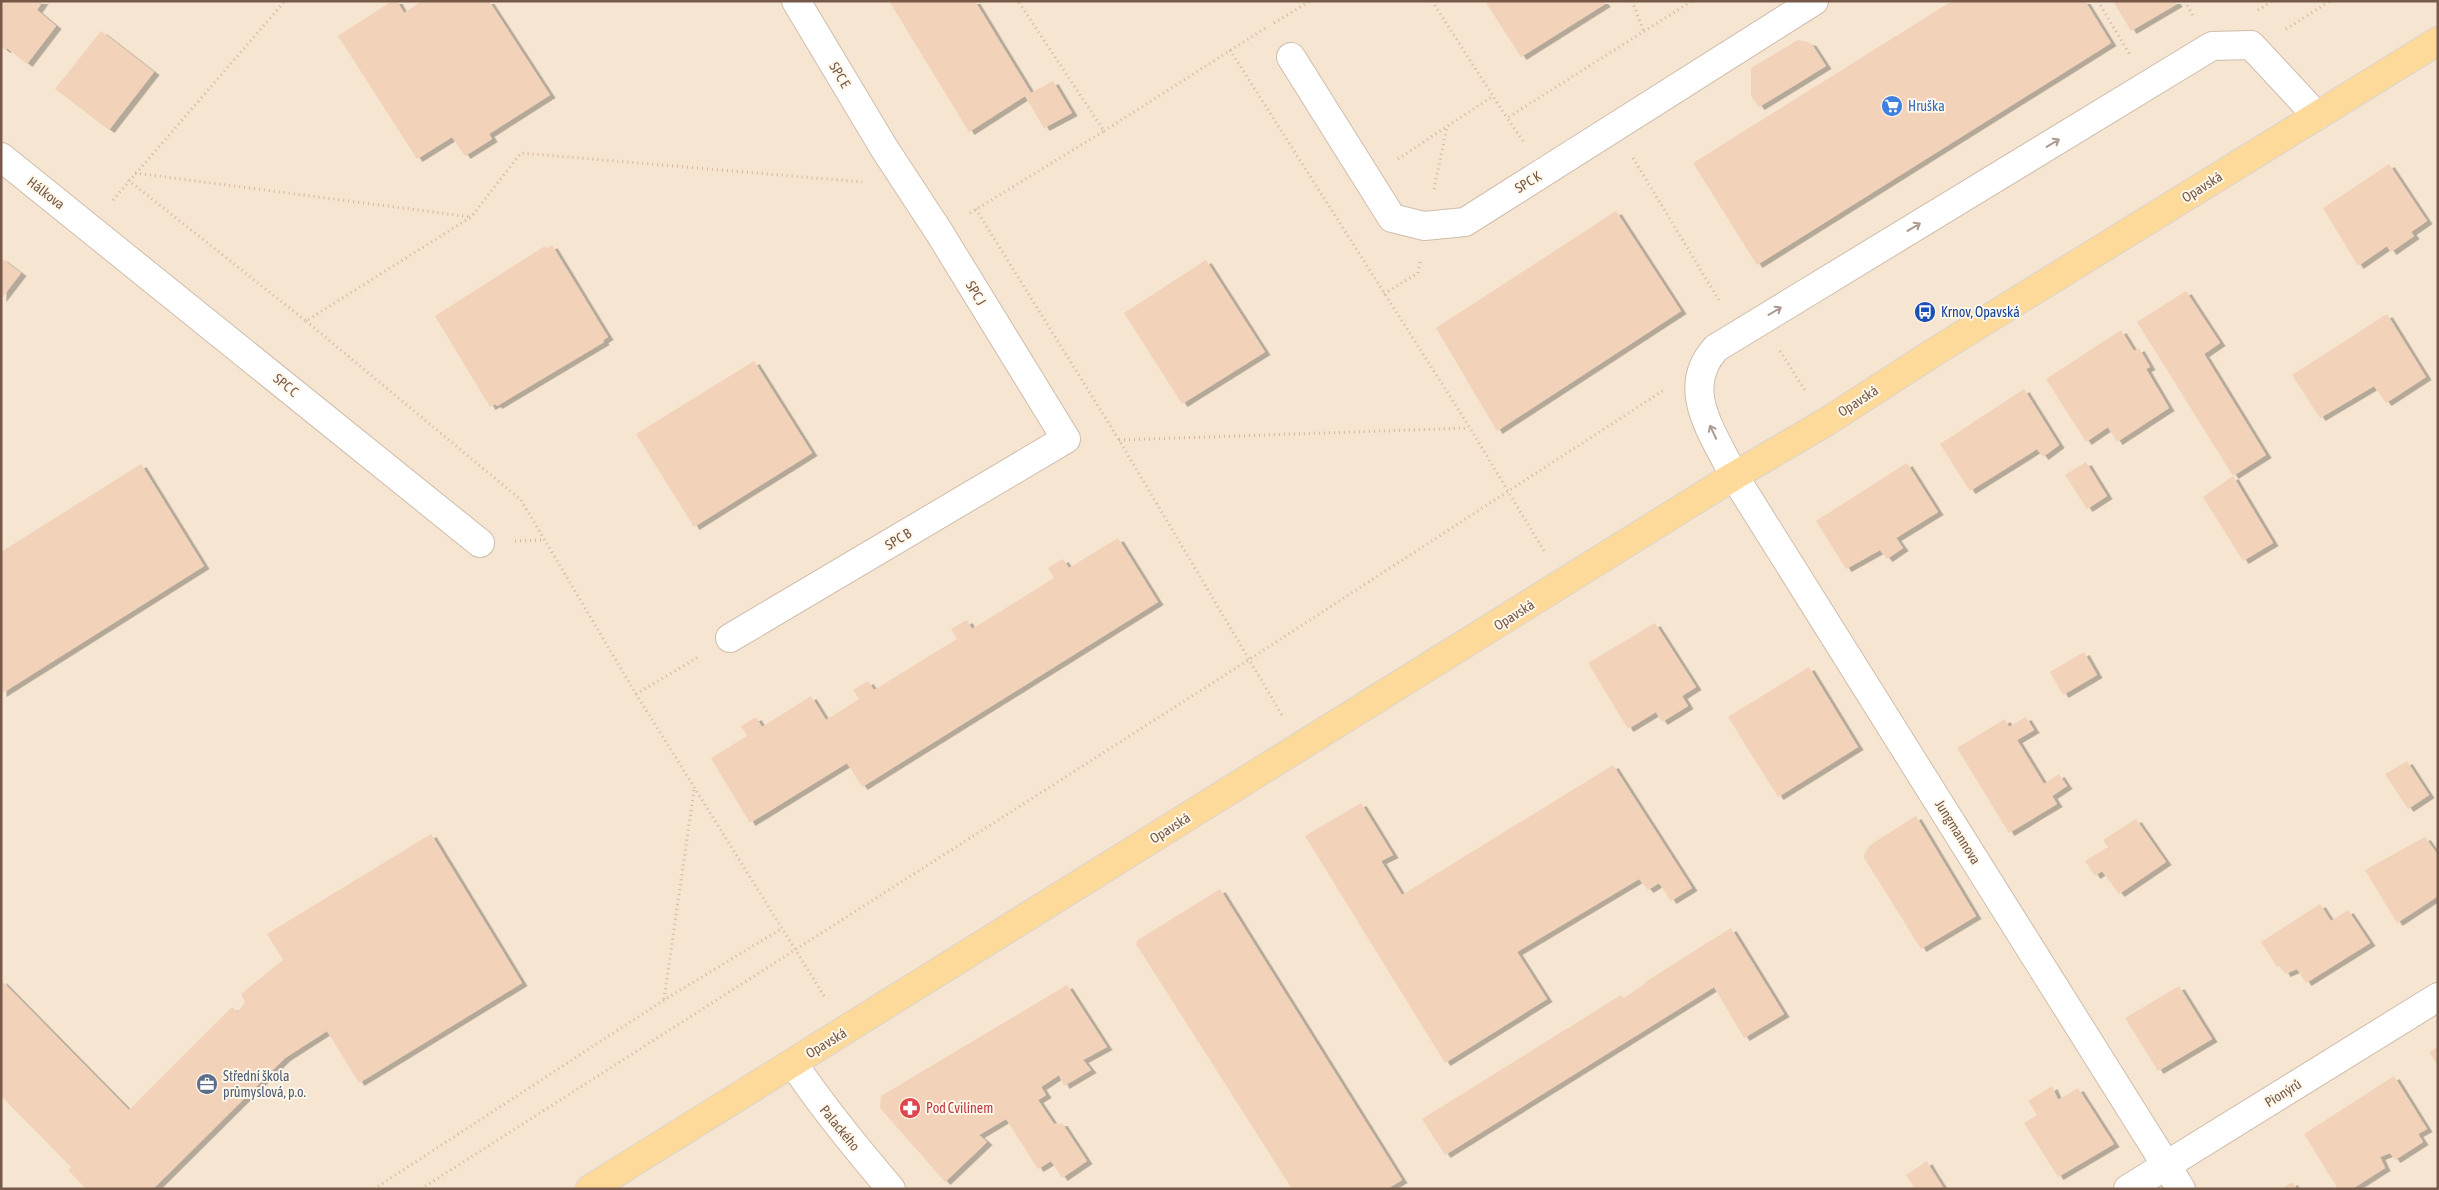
<svg xmlns="http://www.w3.org/2000/svg" width="2439" height="1190" font-family="'Asap Condensed',sans-serif">
<style>
.residential{fill:#f5e5d1}
.building{fill:#f3d2ba;filter:url(#shadow)}
.lines{fill:none;stroke-linecap:round;stroke-linejoin:round}
.minor-casing{stroke:#d0bdac;stroke-width:30}
.major-casing{stroke:#dbd4cf;stroke-width:30}
.path{stroke:#d8b59d;stroke-width:3;stroke-dasharray:1 4;stroke-linecap:butt}
.minor{stroke:#fff;stroke-width:28}
.major{stroke:#fdda9a;stroke-width:28}
.oneway{stroke:#ad9b91}
.labels{text-anchor:middle;stroke-width:4;stroke-linejoin:round;paint-order:stroke}
.street-label{font-size:14px;fill:#765948;stroke:#fff7ea}
.shop-label{font-size:14px;fill:#366cbe;stroke:#fff7ea;text-anchor:start}
.transit-label{font-size:14px;fill:#164399;stroke:#fff7ea;text-anchor:start}
.service-label{font-size:14px;fill:#4e5e75;stroke:#fff7ea;text-anchor:start}
.health-label{font-size:14px;fill:#be3a42;stroke:#fff7ea;text-anchor:start}
</style>
<defs>
<filter id="shadow"><feDropShadow dx="5.5" dy="3" stdDeviation="0" flood-color="#0004"/></filter>
</defs>
<rect width="100%" height="100%" fill="#fdf3e3"/>
<!-- residential -->
<path class="residential" d="M1,1H2438V1189H1Z"/>
<!-- building -->
<path class="building" d="M1,1H43L37,10L56,26L27,64L7,48L5,50L1,47Z
M392,1H397L404,13L422,1H489L550,95L489,134L492,139L465,156L452,137L417,159L338,36Z
M889,1H975L1031,93L1053,81L1072,113L1044,128L1025,96L969,132Z
M1485,1H1603L1605,4L1521,57Z
M1952,1H2085L2111,43L1757,265L1693,163Z
M2113,1H2175L2177,4L2131,31Z
M101,31L154,72L109,130L55,89Z
M1798,40L1811,43L1826,66L1759,107L1751,96V68Z
M2389,164L2427,221L2411,232L2414,236L2391,252L2387,246L2358,266L2323,208Z
M1616,211L1681,311L1497,431L1436,328Z
M552,245L608,337L603,340L604,342L497,406L495,404L490,407L435,316L545,246L547,248Z
M1,258L21,273L1,299Z
M1206,260L1265,352L1182,404L1124,313Z
M2186,291L2220,343L2204,354L2266,455L2233,476L2137,322Z
M2387,314L2426,377L2386,403L2374,386L2320,418L2292,375Z
M2121,330L2134,351L2139,348L2150,367L2146,369L2169,408L2117,442L2108,427L2086,442L2046,379Z
M754,361L812,453L694,527L636,434Z
M2024,389L2059,445L2043,457L2037,449L1970,491L1940,444Z
M2086,462L2107,496L2087,509L2065,475Z
M1907,463L1938,512L1896,538L1903,548L1887,559L1880,550L1846,569L1816,521Z
M141,464L204,566L1,694V552Z
M2233,476L2273,543L2243,561L2203,497Z
M1118,538L1158,602L862,787L847,763L750,823L711,758L747,736L741,726L756,717L762,727L811,696L826,720L859,699L853,690L868,681L874,690L957,639L951,629L967,620L972,629L1054,578L1048,568L1063,559L1069,568Z
M1655,623L1696,687L1682,696L1688,706L1662,722L1656,712L1628,729L1588,663Z
M2084,652L2097,675L2063,695L2050,672Z
M1809,667L1858,747L1778,797L1728,717Z
M2026,717L2034,730L2017,740L2044,784L2059,774L2067,786L2052,796L2057,804L2009,833L1957,748L2005,719L2009,727Z
M2407,761L2429,795L2408,809L2385,774Z
M1613,765L1692,888L1671,901L1659,883L1648,890L1639,879L1517,952L1547,999L1445,1063L1305,836L1361,803L1393,855L1381,861L1402,895Z
M1916,816L1976,916L1921,949L1863,856L1870,845Z
M2136,819L2166,862L2119,894L2102,871L2095,876L2085,861L2108,847L2103,840Z
M431,834L522,983L359,1083L327,1031L285,1058L153,1189H86L68,1170L71,1167L1,1096V980L129,1110L232,1007L238,1012L245,1002L241,994L283,960L267,934Z
M2425,837L2438,855V896L2397,923L2365,870Z
M1220,889L1402,1180L1387,1189H1292L1136,944L1138,940Z
M2320,904L2331,921L2348,910L2370,943L2306,983L2297,969L2285,974L2280,965L2277,967L2261,942Z
M1731,928L1784,1014L1744,1038L1714,987L1445,1155L1422,1119L1621,995L1624,998L1646,983L1645,982Z
M1067,985L1107,1047L1083,1060L1091,1070L1064,1086L1059,1075L1041,1087L1046,1095L1038,1100L1054,1124L1062,1123L1087,1161L1062,1178L1051,1161L1038,1169L1006,1119L979,1135L987,1142L945,1182L880,1108L881,1096Z
M2179,986L2212,1039L2158,1071L2125,1018Z
M2438,1047V1066L2429,1052Z
M2394,1076L2427,1129L2418,1134L2423,1142L2395,1160L2390,1153L2380,1157L2385,1168L2352,1189H2338L2304,1134Z
M2052,1086L2058,1100L2078,1088L2114,1144L2058,1177L2024,1123L2037,1115L2028,1101Z
M1927,1161L1929,1165L1944,1189H1915L1906,1175Z
M2292,1182L2297,1189H2281Z"/>
<g class="lines">
<!-- minor casing -->
<g class="minor-casing">
<path id="minor" d="M1291,57L1392,218L1424,226L1465,222L1814,1
M1,157L480,543
M730,638L1066,439L939,232L884,148L796,1
M793,1063C823,1108 856,1148 891,1189
M2128,1189L2438,997
M2181,1189L1734,476C1714,434 1678,389 1716,348L2212,46L2251,45L2317,116"/>
</g>
<!-- major casing -->
<g class="major-casing">
<path id="major" d="M590,1189L1734,476L1826,422L1936,351L2438,41"/>
</g>
<!-- path -->
<path class="path" d="M1432,1L1507,118
M1632,1L1644,32
M2098,1L2130,55
M2185,1L2193,16
M2258,10L2273,1
M1274,23L1310,1
M2286,29L2330,1
M1230,50L1470,428L1544,551
M1104,131L1267,27
M1523,141L1507,118L1692,1
M1633,158L1720,302
M1398,159L1493,96
M135,173L471,217
M128,180L306,321L471,217L521,153L862,182
M1434,189L1447,127
M113,200L285,1
M976,209L1119,440L1282,715
M970,213L1104,131L1018,1
M1384,294L1418,273L1420,261
M306,321L521,500L636,694L826,999
M1780,351L1806,392
M1119,440L1469,428
M515,541L544,540
M636,694L700,656
M664,999L694,790
M374,1189L664,1000L781,929
M421,1189L1250,659L1664,390"/>
<!-- minor -->
<use href="#minor" class="minor"/>
<!-- major -->
<use href="#major" class="major"/>
</g>
<!-- one-way arrows -->
<defs><path id="oneway-shaft" d="M-6 0H5M1.5-3L5.5 0L1.5 3" fill="none" stroke-width="1.6" stroke-linecap="round" stroke-linejoin="round" transform="scale(1.25)"/></defs>
<g class="oneway">
<use href="#oneway-shaft" transform="translate(2053 143) rotate(-31)"/>
<use href="#oneway-shaft" transform="translate(1914 227) rotate(-31)"/>
<use href="#oneway-shaft" transform="translate(1775 311) rotate(-31)"/>
<use href="#oneway-shaft" transform="translate(1713 432) rotate(-115)"/>
</g>
<!-- icons -->
<defs>
<g id="supermarket-disc" transform="scale(1.125)"><circle r="9.5" fill="#3f7fe0" stroke="#fff7ea"/><path d="M-6-5.5h2.5l.6 2H6L4.5 2H-2.5L-4.4-4H-6ZM-1.5 3.2a1.3 1.3 0 1 0 .1 0ZM3 3.2a1.3 1.3 0 1 0 .1 0Z" fill="#fff"/></g>
<g id="bus-disc" transform="scale(1.125)"><circle r="9.5" fill="#1a4fb4" stroke="#fff7ea"/><path d="M-5-6H5V4H4V6H2V4H-2V6H-4V4H-5ZM-3.5-4V0h7V-4ZM-3.5 1.2v1.5H-2V1.2ZM2 1.2v1.5H3.5V1.2Z" fill="#fff"/></g>
<g id="office-disc" transform="scale(1.125)"><circle r="9.5" fill="#5c6f8a" stroke="#fff7ea"/><path d="M-6-3h4V-5.5h4V-3h4V5H-6ZM-1-4.5V-3h2v-1.5ZM-6 0V1H6V0Z" fill="#fff"/></g>
<g id="pharmacy-disc" transform="scale(1.125)"><circle r="9.5" fill="#e0444e" stroke="#fff7ea"/><path d="M-2-6h4v4h4v4h-4v4h-4v-4h-4v-4h4Z" fill="#fff"/></g>
</defs>
<g fill-rule="evenodd">
<use href="#supermarket-disc" x="1892" y="106"/>
<use href="#bus-disc" x="1925" y="312"/>
<use href="#office-disc" x="207" y="1084"/>
<use href="#pharmacy-disc" x="910" y="1108"/>
</g>
<g class="labels">
<!-- street labels -->
<g class="street-label">
<text transform="translate(840 75) rotate(59)" y="5">SPC E</text>
<text transform="translate(1528 182) rotate(-32)" y="5">SPC K</text>
<text transform="translate(2202 187) rotate(-32)" y="5">Opavská</text>
<text transform="translate(46 193) rotate(38)" y="5">Hálkova</text>
<text transform="translate(976 293) rotate(59)" y="5">SPC J</text>
<text transform="translate(286 385) rotate(39)" y="5">SPC C</text>
<text transform="translate(1858 401) rotate(-33)" y="5">Opavská</text>
<text transform="translate(898 539) rotate(-31)" y="5">SPC B</text>
<text transform="translate(1514 615) rotate(-32)" y="5">Opavská</text>
<text transform="translate(1170 828) rotate(-32)" y="5">Opavská</text>
<text transform="translate(1958 832) rotate(58)" y="5">Jungmannova</text>
<text transform="translate(826 1043) rotate(-31)" y="5">Opavská</text>
<text transform="translate(2283 1093) rotate(-32)" y="5">Pionýrů</text>
<text transform="translate(840 1128) rotate(51)" y="5">Palackého</text>
</g>
<!-- shop labels -->
<g class="shop-label">
<text x="1908" y="111">Hruška</text>
</g>
<!-- transit labels -->
<g class="transit-label">
<text x="1941" y="317">Krnov, Opavská</text>
</g>
<!-- service labels -->
<g class="service-label">
<text x="223" y="1081">Střední škola<tspan x="223" dy="16">průmyslová, p.o.</tspan></text>
</g>
<!-- health labels -->
<g class="health-label">
<text x="926" y="1113">Pod Cvilínem</text>
</g>
</g>
<!-- border -->
<rect width="2439" height="1190" fill="none" stroke="#765948" stroke-width="5"/>
</svg>
